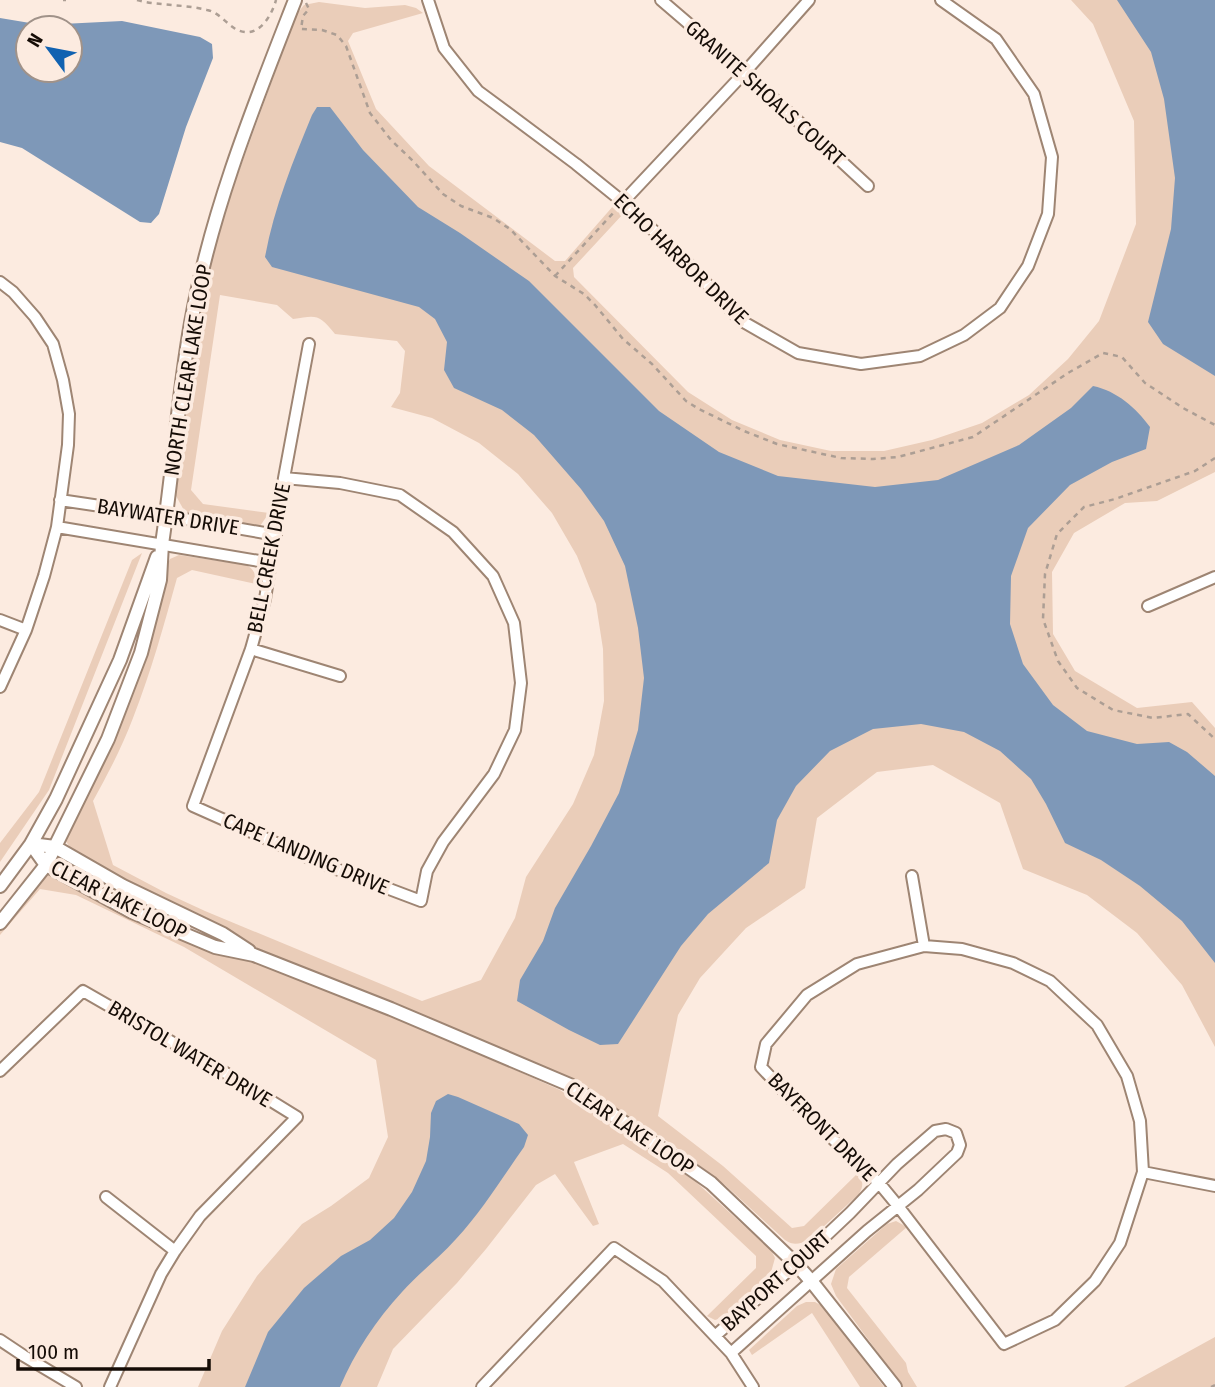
<svg xmlns="http://www.w3.org/2000/svg" width="1215" height="1387" font-family="'Fira Sans Condensed',sans-serif">
<style>
.green{fill:#eacdb9}
.water{fill:#7e98b8;fill-rule:evenodd}
.lines{fill:none;stroke-linecap:round;stroke-linejoin:round}
.minor-casing{stroke:#9e8573;stroke-width:14}
.tertiary-casing{stroke:#9e8573;stroke-width:16}
.path{stroke:#ac9e94;stroke-width:2.5;stroke-dasharray:5 5;stroke-linecap:butt}
.minor{stroke:#fff;stroke-width:10}
.tertiary{stroke:#fff;stroke-width:12}
.labels{text-anchor:middle;stroke-width:7;stroke-linejoin:round;paint-order:stroke}
.street-label{font-size:21px;fill:#150c06;stroke:#fcebe0}
</style>
<rect width="100%" height="100%" fill="#fcebe0"/>
<!-- green -->
<path class="green" d="M1071,0H1215V472L1157,501L1125,503L1074,533L1052,572L1053,634L1075,671L1137,708L1192,702L1215,728V1047L1182,985L1137,933L1087,895L1023,869L1000,803L933,765L877,772L817,818L805,888L746,928L700,978L678,1015L658,1116L723,1166L792,1228L804,1226L858,1173C863,1181 864,1185 859,1194L809,1240C799,1244 794,1246 785,1240L725,1185L670,1143L605,1102L478,1039L263,951L199,920L128,885L73,852L65,840L103,760L163,574L170,559L179,555L246,565C254,569 256,574 256,584L192,570L177,578C164,625 151,672 133,718C122,747 108,774 93,801L113,865L166,893L205,911L422,1001L481,980L515,918L526,877L573,804L594,755L604,701L603,649L596,604L577,556L552,513L518,474L479,443L432,418L391,407L400,393L405,351L397,341L335,334C319,314 317,315 293,319L277,305L220,295L191,490L203,504L269,513L260,526L246,525L186,514L175,494L196,327L223,215L296,15L304,5L319,2L365,8L405,5L416,8L423,13L353,33L348,41L376,109L429,166L555,261H565L614,205L623,214L573,268L574,277L688,392L732,420L780,440L831,451H884L932,440L982,423L1029,395L1068,359L1099,321L1136,224L1134,121L1093,24Z
M142,553L49,790L0,862V843L39,792L132,560Z
M47,867L247,959L403,1020L560,1090L696,1182L771,1250L775,1258L770,1276L725,1317L715,1320L707,1316L756,1268V1256L668,1173L623,1144L574,1162L599,1224L593,1226L555,1174L536,1185L486,1249L457,1283L393,1349L377,1387H198L222,1331L257,1276L302,1224L331,1206L369,1178L388,1137L376,1060L184,947L76,895L40,889L0,935V925Z
M896,1221L907,1227L849,1277L847,1288L906,1363L908,1372L917,1387H902L890,1369L836,1296L831,1284L836,1269L887,1224Z
M806,1302H815L824,1307L884,1387H860L812,1313L752,1355L749,1350L797,1306Z
M1215,1337V1387H1124Z"/>
<!-- water -->
<path class="water" d="M1117,0H1215V376L1163,344L1148,322L1171,229L1175,178L1164,99L1151,52Z
M0,18L42,25L122,21L200,37L212,44L213,58L186,127L159,214L151,223L140,222L22,148L0,142ZM28,28H70V70H28Z
M317,107H330L363,150L418,207L460,233L529,281L659,411L719,452L778,476L875,487L938,480L1019,445L1071,408L1093,386C1117,391 1136,408 1150,427L1146,449L1112,462L1070,485L1028,528L1011,576L1010,624L1023,664L1053,705L1087,731L1137,744L1169,742L1187,752L1215,776V963L1182,921L1140,886L1101,860L1065,843L1046,804L1031,779L1000,751L964,732L921,724L873,729L830,751L796,786L777,820L769,863L708,914L681,946L618,1044L600,1045L569,1030L517,1001L520,980L543,941L555,908L591,846L619,793L638,730L644,678L638,628L625,566L604,521L581,489L534,435L502,410L454,388L444,370L447,342L435,319L419,307L272,267L265,257C274,208 293,161 312,115Z
M448,1094L458,1097L519,1124L528,1135L524,1147C502,1178 482,1211 456,1239C439,1258 419,1273 402,1292C376,1320 355,1352 340,1387H245L268,1332L304,1288L341,1256L370,1240L394,1218L412,1192L426,1161L430,1137L431,1113L436,1101Z"/>
<g class="lines">
<!-- minor casing -->
<g class="minor-casing">
<path id="minor" d="M428,0L444,48L478,91L576,164L623,202L683,258L740,320L798,353L861,364L920,356L964,335L1000,308L1028,266L1048,214L1052,157L1034,94L996,39L941,0
M661,0L745,72L868,186
M623,202L745,72L809,0
M0,282L13,292L35,317L53,344L63,380L69,414L68,445L57,527L44,576L26,630L0,687
M284,478L340,483L400,495L453,532L493,576L514,623L521,683L515,730L494,774L443,842L427,871L421,901L323,864L193,806L251,649L265,599L284,478L309,344
M60,500L167,516L276,535
M57,527L271,563
M1148,606L1215,577
M0,620L26,630
M251,649L340,676
M912,876L924,946
M924,946L962,949L1013,963L1050,981L1097,1025L1127,1076L1140,1121L1143,1172L1120,1243L1095,1281L1055,1320L1004,1344L898,1206L879,1183L794,1102L761,1067L766,1044L807,995L857,964Z
M0,1071L83,991L224,1072L297,1117L200,1216L175,1251L161,1274L110,1387
M1143,1172L1215,1186
M106,1197L175,1251
M715,1336L796,1264L850,1213L897,1164L935,1131L946,1129L956,1133L960,1145L957,1153L918,1190L867,1231L731,1353
M0,1340L24,1356L76,1387
M482,1387L614,1248L663,1281L731,1353L753,1387"/>
</g>
<!-- tertiary casing -->
<g class="tertiary-casing">
<path id="tertiary" d="M31,844L46,865L132,912L215,947L254,955L391,1009L570,1085L711,1183L796,1264L812,1282L895,1387
M31,844L55,847L123,886L223,934L249,951
M0,886L31,844L56,799L120,660L157,557
M0,923L46,865L108,739L141,653L160,580L162,544C173,471 178,396 191,323C211,211 254,105 295,0"/>
</g>
<!-- path -->
<path class="path" d="M63,0H66
M137,0C159,6 184,4 207,10C218,12 225,22 234,28C256,42 271,18 276,0
M306,3L309,9L303,16L301,29L322,30L337,35L346,46L370,113L391,140L413,161L443,194L461,206L493,218L510,229L555,276L584,294L595,305L623,339L652,364L686,401L699,409L744,431L777,444L841,458L873,459L898,457L973,437L1068,373L1103,353L1122,357L1145,383L1183,408L1215,425
M555,276L615,211
M1215,458L1195,471L1115,499L1084,507L1057,534L1045,574L1043,619L1058,661L1077,688L1113,710L1153,718L1188,714L1215,739
M1211,1387L1215,1385"/>
<!-- minor -->
<use href="#minor" class="minor"/>
<!-- tertiary -->
<use href="#tertiary" class="tertiary"/>
</g>
<g class="labels">
<!-- street labels -->
<g class="street-label">
<text transform="translate(765 93) rotate(42)" y="7">GRANITE SHOALS COURT</text>
<text transform="translate(681 259) rotate(44)" y="7">ECHO HARBOR DRIVE</text>
<text transform="translate(188 370) rotate(-81)" y="7">NORTH CLEAR LAKE LOOP</text>
<text transform="translate(168 517) rotate(9)" y="7">BAYWATER DRIVE</text>
<text transform="translate(269 558) rotate(-79)" y="7">BELL CREEK DRIVE</text>
<text transform="translate(306 854) rotate(23)" y="7">CAPE LANDING DRIVE</text>
<text transform="translate(119 900) rotate(27)" y="7">CLEAR LAKE LOOP</text>
<text transform="translate(190 1054) rotate(31)" y="7">BRISTOL WATER DRIVE</text>
<text transform="translate(822 1127) rotate(45)" y="7">BAYFRONT DRIVE</text>
<text transform="translate(630 1128) rotate(34)" y="7">CLEAR LAKE LOOP</text>
<text transform="translate(776 1281) rotate(-42)" y="7">BAYPORT COURT</text>
</g>
</g>
<!-- north arrow -->
<g transform="translate(49 49) rotate(302)"><circle r="33" fill="#fcebe0" stroke="#a09289" stroke-width="2"/>
<path d="M0-5L12 26L0 18L-12 26Z" fill="#1162b1"/>
<text y="-10" font-size="19" font-weight="bold" text-anchor="middle" fill="#150c06">N</text>
</g>
<!-- scale -->
<path d="M18 1359v10h191v-10" fill="none" stroke="#150c06" stroke-width="3.5"/>
<text x="28" y="1359" font-size="21" fill="#150c06" stroke="#fcebe0" stroke-width="5" paint-order="stroke">100 m</text>
</svg>
